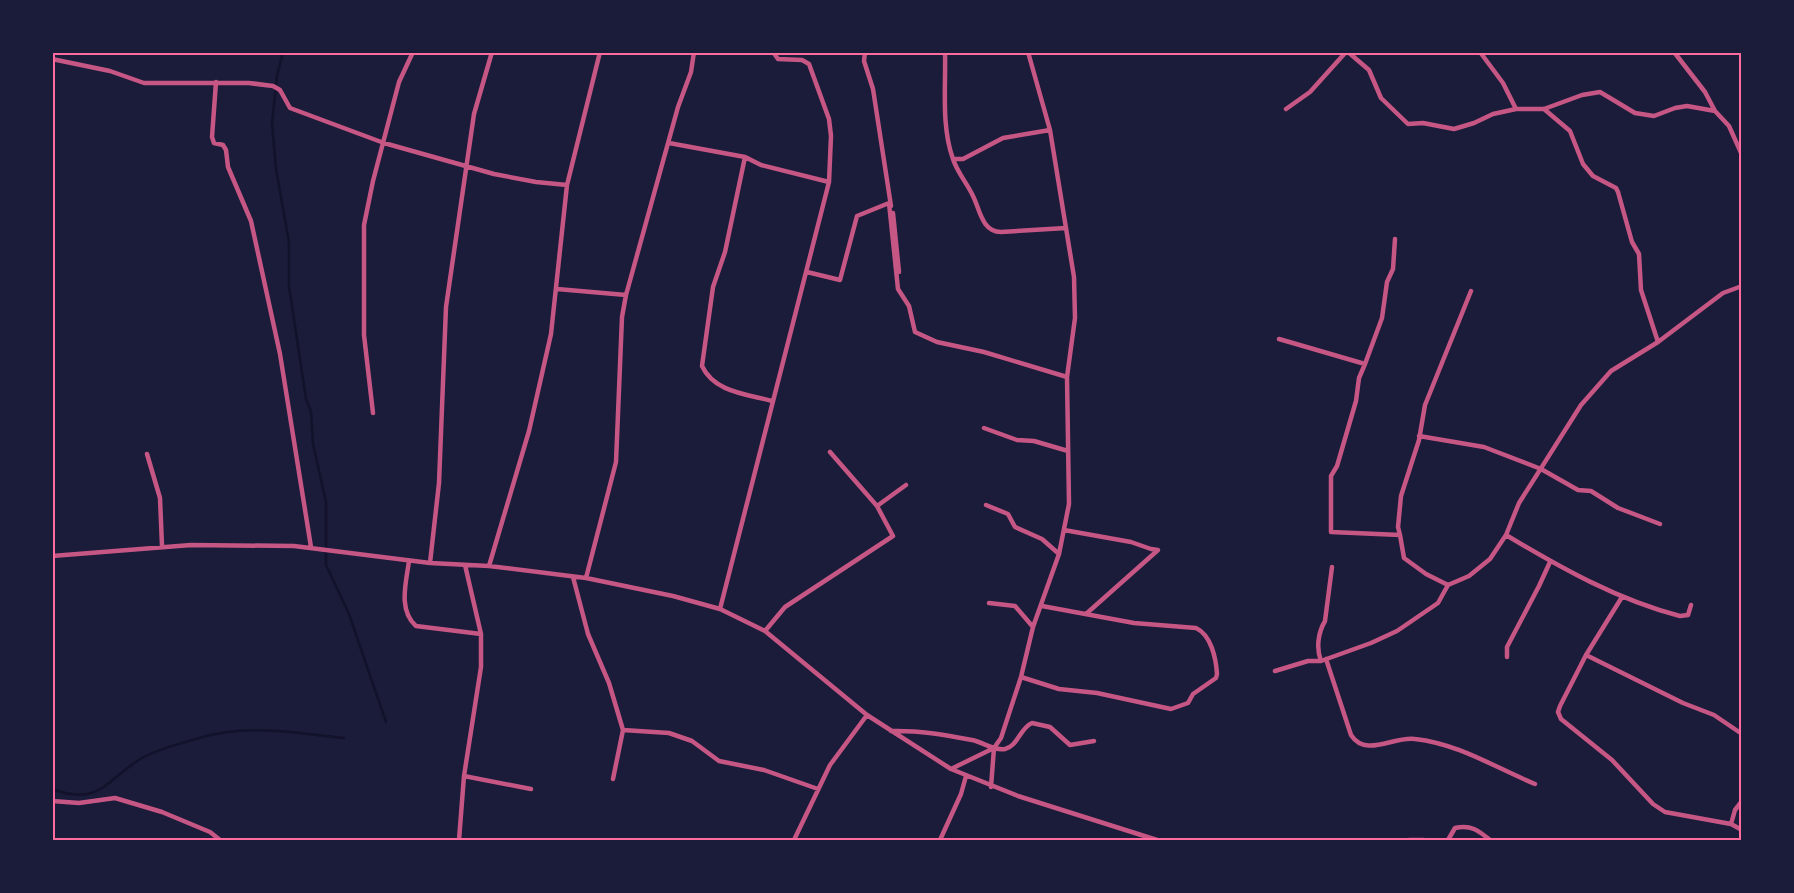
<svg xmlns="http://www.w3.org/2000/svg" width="1794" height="893" font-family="'Source Serif 4',serif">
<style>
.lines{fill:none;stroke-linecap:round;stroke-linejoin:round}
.stream{stroke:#12122b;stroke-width:2.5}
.minor{stroke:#c65784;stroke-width:4.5}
.neatline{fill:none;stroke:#ff6b9d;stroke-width:2}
</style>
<rect width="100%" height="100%" fill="#1b1b3a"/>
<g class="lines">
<!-- stream -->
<path class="stream" d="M283,52L277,76L272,124L276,169L289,242V286L306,399L311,411L313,444L326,502V565L349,614L386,722
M52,789C100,807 105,780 142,758C158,749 179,744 196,739C244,723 295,733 344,738"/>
<!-- minor -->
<path class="minor" d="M865,52L864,61L873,89L891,206
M945,52C946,87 941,126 953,159C957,172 967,183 973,196C980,210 982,232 1001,232L1066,228
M1348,52L1369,70L1381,98L1408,124L1423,123L1454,129L1474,123L1493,114L1516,109H1544L1582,95L1600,92L1635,113L1654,116L1675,108L1687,106L1715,111L1729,126L1742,155
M1480,52L1503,83L1516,109
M1674,52L1705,92L1715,111
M52,59L110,71L144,83H249L273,86L280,90L290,108L384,143L494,174L536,182L567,185
M216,82L212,137L214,143L223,145L226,150L228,167L251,221L280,354L311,547
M1286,109L1310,92L1346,52
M1544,109L1570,131L1583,164L1593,176L1616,188L1618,192L1632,242L1639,254L1641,290L1658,342
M669,143L745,157L761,165L829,182
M745,157L725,252L713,287L702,366C714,392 746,394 772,401
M953,159H963L1003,138L1050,130
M893,213L899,272
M807,272L840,280L857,216L889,203L898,289L909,306L915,332L937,342L984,352L1067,377
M557,289L626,295
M1279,339L1365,364L1359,378L1356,401L1337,466L1331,476V532L1400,535L1404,558L1426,574L1448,585
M1365,364L1382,318L1387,282L1393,269L1395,239
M373,413L364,335V225L373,181L399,82L413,52
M984,428L1017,440L1034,441L1068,451
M1419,436L1484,447L1541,469L1578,490L1591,491L1618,508L1660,524
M147,454L160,498L162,546
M986,505L1008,514L1015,527L1042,539L1059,554
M877,506L906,485
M1064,530L1131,542L1151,549L1158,550L1086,614
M1400,535L1398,527L1401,496L1419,440L1425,405L1471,291
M1506,535C1561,568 1618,600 1680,616L1688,615L1691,605
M52,556L191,545L294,546L430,563L489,566L586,578L673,596L720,609L765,631L867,715L951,769L1018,796L1157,840
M409,561C406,583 398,610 416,626L481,634
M430,563L439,483L446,307L474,114L492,52
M489,566L529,431L551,334L567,185L600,52
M573,577L588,634L609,683L623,730L613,779
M586,578L616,462L622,317L626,295L678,107L691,72L694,52
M1622,597L1586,655L1560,706L1558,712L1561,719L1612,760L1653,804L1665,812L1731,824L1742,830
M989,603L1015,606L1033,627
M720,609L829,182L831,136L829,119L809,64L802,60L778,59L773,52
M765,631L785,607L893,536L877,506L830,452
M1586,655L1683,703L1714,715L1742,734
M1507,657V647L1539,586L1550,562
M1326,659L1351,735C1366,758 1393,736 1415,739C1459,744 1494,767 1535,784
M1321,661C1316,648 1318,633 1325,621L1332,567
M1275,671L1308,661H1321L1371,643L1397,631L1438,603L1448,585L1469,576L1490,559L1506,535L1519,503L1581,405L1611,371L1658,342L1723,293L1742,286
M1021,677L1059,689L1097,693L1171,709L1188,703L1193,694L1216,678L1217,674C1216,658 1211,635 1196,628L1134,623L1042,606
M623,730L669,733L692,741L719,761L764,770L818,789
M891,731C918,730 945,735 972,740C983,742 993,751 1005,749C1018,746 1020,728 1032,723L1050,727L1070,745L1094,741
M951,769L994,748
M464,776L531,789
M991,787L994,748L1001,738L1021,677L1033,627L1059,554L1069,504L1067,377L1075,318L1074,277L1050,130L1028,52
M52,801L79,803L115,798L162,812L210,832L220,840
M1731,824L1735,810L1742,801
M459,840L464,776L481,667V634L465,565
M794,840L830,765L867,715
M940,840L961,794L966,776
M1409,840H1424
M1448,840L1455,828C1471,824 1479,831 1490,840"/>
</g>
<!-- border -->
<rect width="1794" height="893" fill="none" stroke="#1b1b3a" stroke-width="108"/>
<rect x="54" y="54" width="1686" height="785" class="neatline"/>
</svg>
